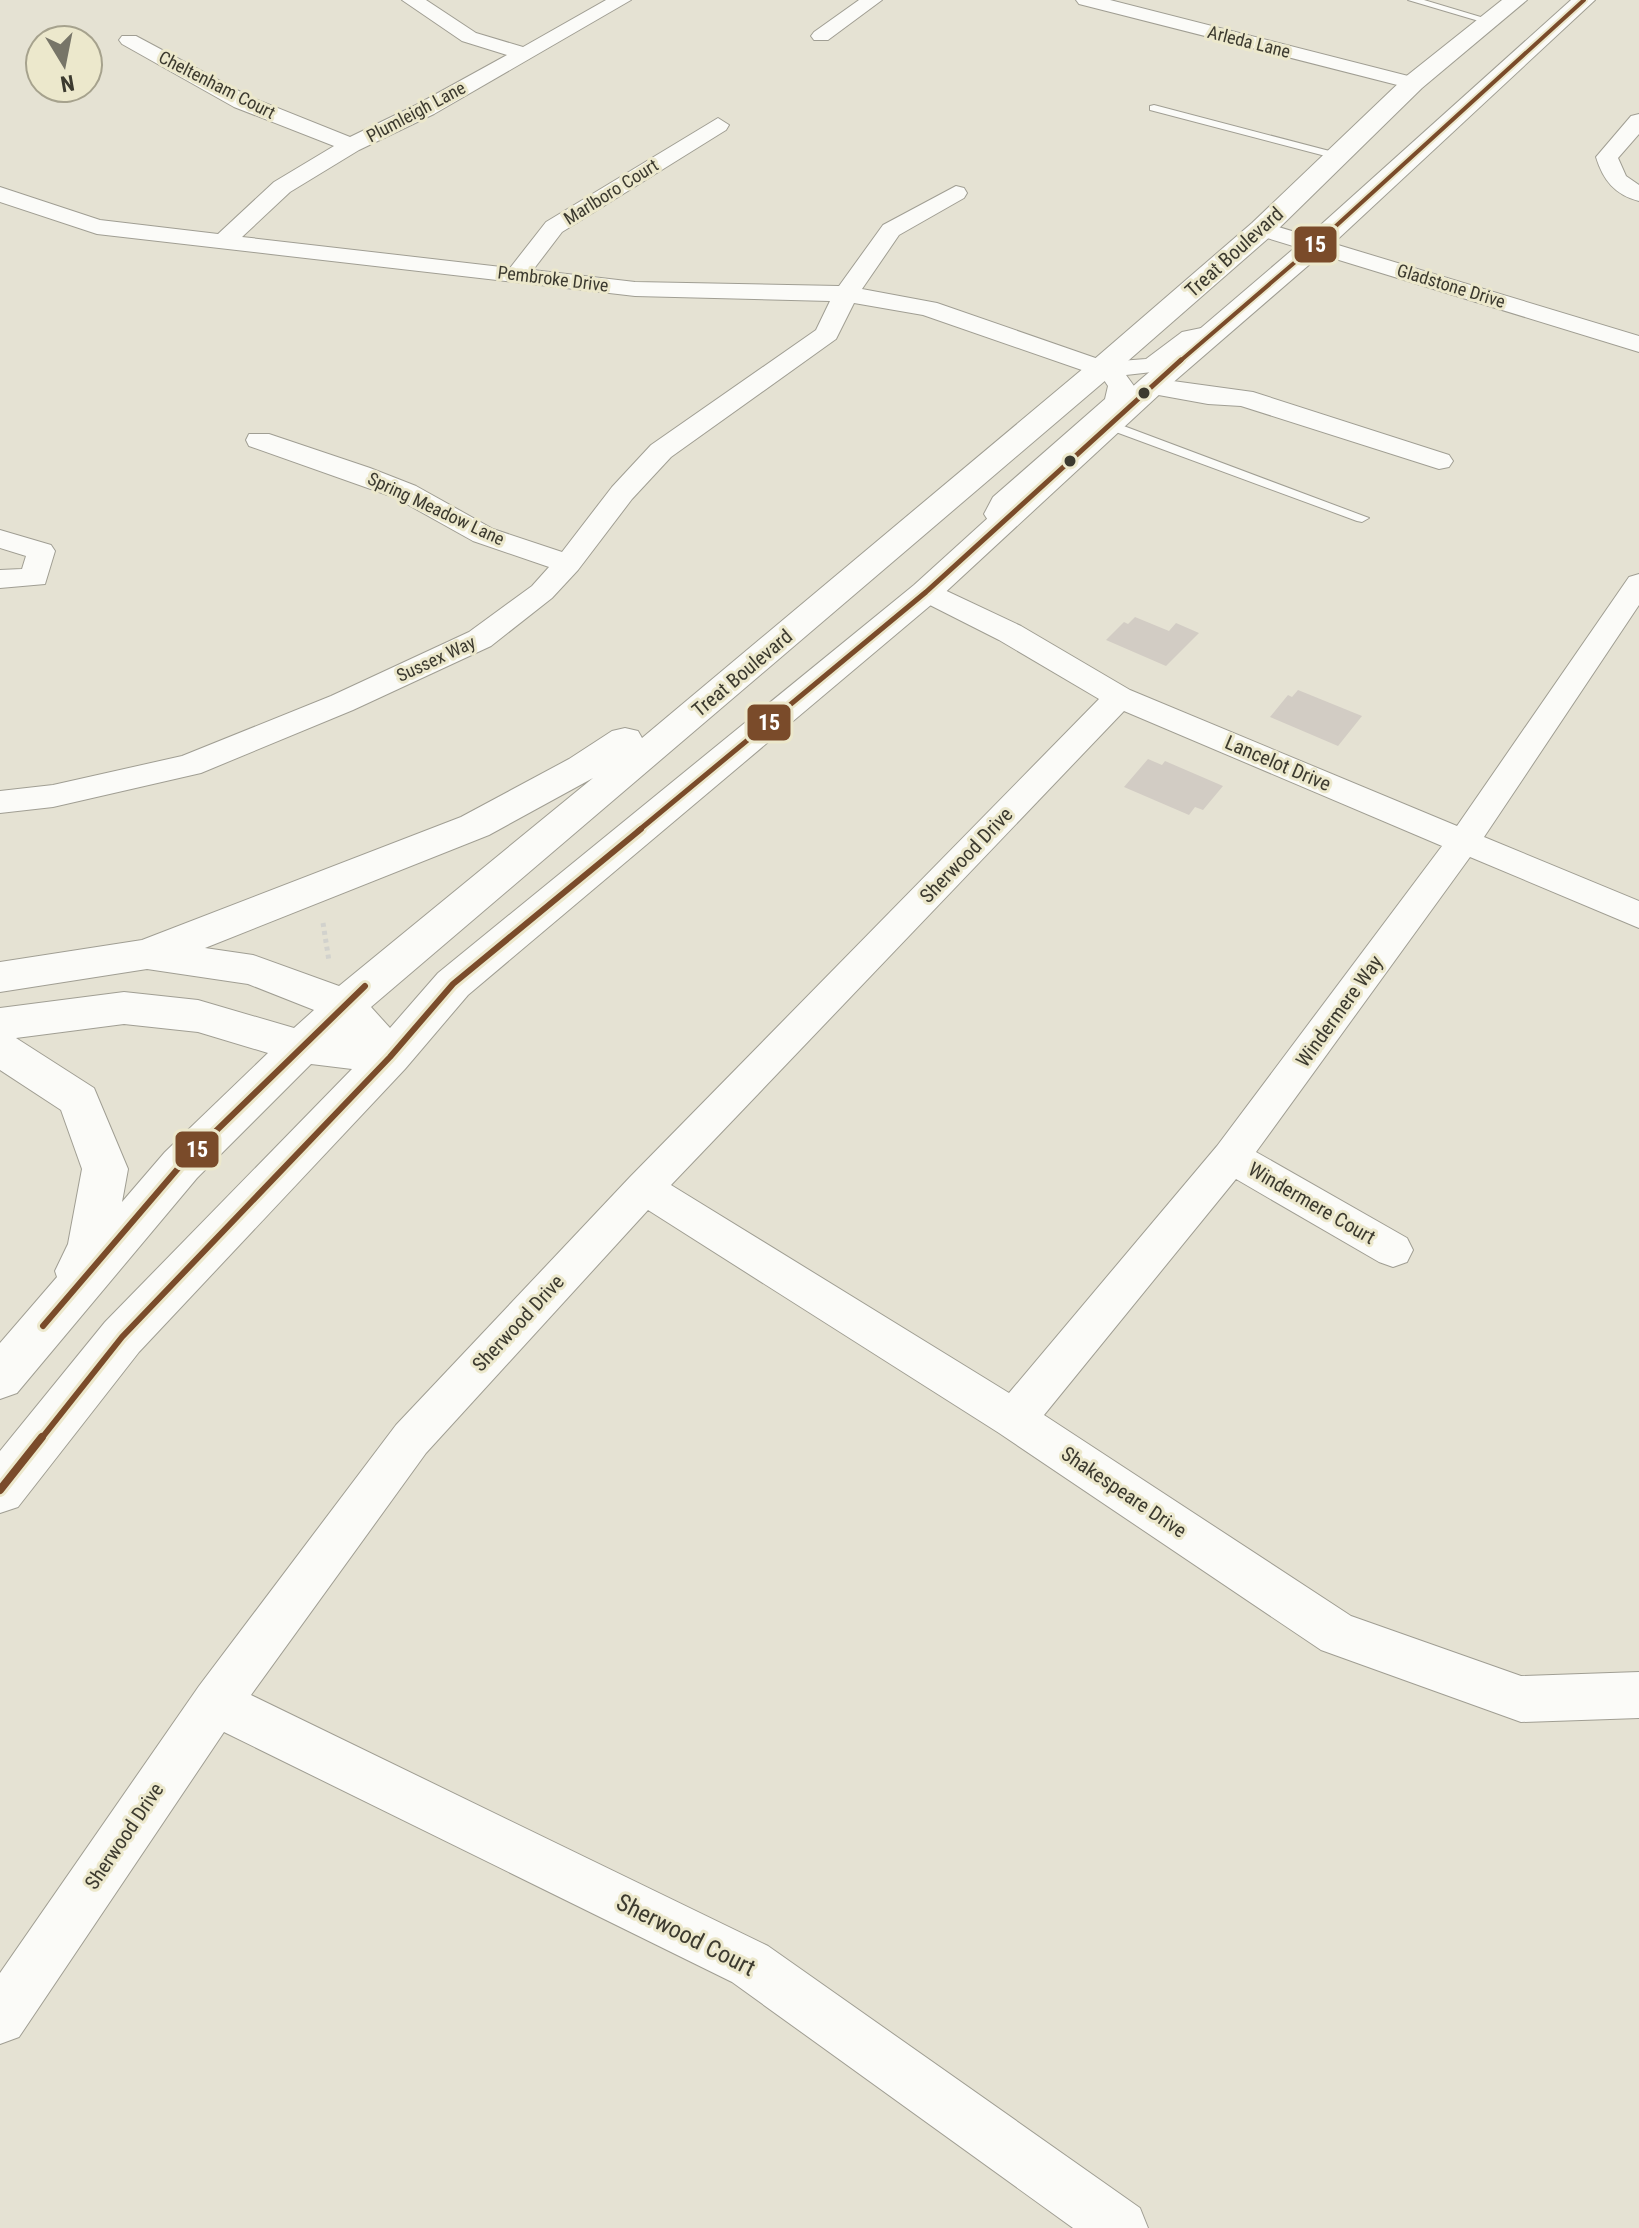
<svg xmlns="http://www.w3.org/2000/svg" width="1639" height="2228" font-family="'Roboto Condensed',sans-serif">
<style>
.building{fill:#d2ccc4}
.lines{fill:none;stroke-linecap:round;stroke-linejoin:round}
.lane-casing{stroke:#a09e93;stroke-width:2}
.street-casing{stroke:#a09e93;stroke-width:2}
.secondary-casing{stroke:#a09e93;stroke-width:2}
.path{stroke:#d2d2cd;stroke-width:5;stroke-dasharray:4 4;stroke-linecap:butt}
.lane{fill:#fbfbf8;fill-rule:evenodd}
.street{fill:#fbfbf8;fill-rule:evenodd}
.secondary{fill:#fbfbf8;fill-rule:evenodd}
.bus-1-far3-casing{stroke:#ece8cc;stroke-width:8}
.bus-1-far2-casing{stroke:#ece8cc;stroke-width:10}
.bus-1-far1-casing{stroke:#ece8cc;stroke-width:12}
.bus-1-casing{stroke:#ece8cc;stroke-width:14}
.bus-1-far3{stroke:#7a4b2a;stroke-width:4}
.bus-1-far2{stroke:#7a4b2a;stroke-width:5}
.bus-1-far1{stroke:#7a4b2a;stroke-width:6}
.bus-1{stroke:#7a4b2a;stroke-width:8}
.bus-dot{fill:#3c3a2f;stroke:#ece8cc;stroke-width:3}
.labels{text-anchor:middle;stroke-width:6;stroke-linejoin:round;paint-order:stroke}
.far-street-label{font-size:18px;fill:#3c3a2f;stroke:#ece8cc}
.street-label{font-size:20px;fill:#3c3a2f;stroke:#ece8cc}
.near-street-label{font-size:24px;fill:#3c3a2f;stroke:#ece8cc}
.line-badge{stroke:#ece8cc;stroke-width:3}
.badge-label{font-size:22px;text-anchor:middle;font-weight:bold;fill:#fff}
</style>
<rect width="100%" height="100%" fill="#e5e2d3"/>
<!-- building -->
<path class="building" d="M1135,617L1169,631L1176,623L1199,633L1166,666L1106,640L1124,622L1128,624Z
M1298,690L1362,716L1338,746L1270,717L1288,695L1292,697Z
M1148,759L1162,765L1165,761L1223,786L1203,810L1195,807L1189,815L1124,787Z"/>
<g class="lines">
<!-- lane casing -->
<g class="lane-casing">
<path id="lane" d="M1408,0H1424L1494,21L1489,24Z
M1154,105L1341,154L1342,156L1337,159L1150,110V106Z
M1105,422H1113L1369,518L1362,522L1357,521L1105,428Z"/>
</g>
<!-- street casing -->
<g class="street-casing">
<path id="street" d="M402,0H426L476,33L523,47L606,0H631L434,114L359,150L290,192L242,237L510,268L546,222L718,118L729,125L726,130L562,232L533,270L635,282L839,286L883,225L956,186L964,188L967,193L964,198L899,235L862,289L937,303L1107,362L1146,359L1182,332L1211,326L1220,329L1224,334L1220,339L1198,343L1161,371L1126,375L1134,386L1127,408L1015,507L1012,514L1017,522L1013,528L1003,530L993,528L984,514L993,497L1105,399L1108,386L1102,377L923,315L854,303L836,339L671,457L632,499L578,570L552,598L491,646L353,710L201,773L53,807L0,813V791L53,785L182,756L331,696L469,632L532,586L549,567L473,541L396,498L249,446L246,440L249,434H269L370,468L416,486L493,529L562,552L612,487L651,445L816,330L830,301L635,296L97,234L0,202V187L100,220L218,234L274,182L334,146L234,107L122,44L119,40L122,36H136L250,97L350,137L418,104L507,55L462,41Z
M859,0H882L828,40H814L811,36L814,32Z
M1076,0H1110L1420,79L1424,83L1413,89L1079,4Z
M1639,114V134L1618,158L1626,176L1639,185V201C1615,195 1603,180 1596,157L1631,116Z
M1262,222L1639,336V352L1254,234L1250,229L1254,224Z
M1151,378L1253,392L1449,455L1453,461L1449,467L1439,469L1241,406L1208,404L1142,392L1138,386L1142,380Z
M0,530L51,545L55,551L45,584L0,588V570L22,569L26,556L0,548Z
M1639,574V605L1484,837L1639,901V928L1470,857L1256,1152L1407,1238L1413,1250L1407,1262L1393,1267L1379,1262L1236,1179L1044,1415L1351,1616L1521,1676L1639,1672V1718L1521,1722L1321,1650L999,1433L648,1210L426,1453L251,1695L768,1946L1140,2208L1148,2228H1073L732,1982L224,1732L19,2037L0,2044V1973L199,1686L396,1425L630,1177L1099,699L999,640L916,598L911,592L916,586L926,583L936,586L1021,626L1130,690L1457,826L1629,577ZM1124,711L1442,846L1217,1146L1009,1393L671,1185Z"/>
</g>
<!-- secondary casing -->
<g class="secondary-casing">
<path id="secondary" d="M1502,0H1527L1422,88L1272,235L1113,374L371,1007L390,1028L438,973L914,585L1140,380L1305,239L1571,0H1595L1325,251L1162,392L938,599L468,995L405,1069L139,1352L18,1507L0,1513V1451L105,1322L352,1069L311,1064L197,1178L17,1393L0,1399V1343L57,1277L55,1271L68,1244L82,1169L61,1110L0,1070V1008L124,992L198,1000L294,1028L314,1010L248,984L147,969L0,992V962L142,940L461,817L569,759L612,731L625,728L638,731L642,738L1091,362L1252,223L1404,78ZM593,778L339,986L253,955L205,948L489,835ZM124,1024L198,1032L268,1053L165,1152L122,1202L128,1169L94,1088L16,1038Z"/>
</g>
<!-- path -->
<path class="path" d="M323,923L329,961"/>
<!-- lane -->
<use href="#lane" class="lane"/>
<!-- street -->
<use href="#street" class="street"/>
<!-- secondary -->
<use href="#secondary" class="secondary"/>
<!-- bus-1-far3 casing -->
<g class="bus-1-far3-casing">
<path id="bus-1-far3" d="M1179,362L1315,245L1584,0"/>
</g>
<!-- bus-1-far2 casing -->
<g class="bus-1-far2-casing">
<path id="bus-1-far2" d="M638,831L926,592L1181,360"/>
</g>
<!-- bus-1-far1 casing -->
<g class="bus-1-far1-casing">
<path id="bus-1-far1" d="M43,1326L181,1165L365,986
M41,1439L122,1337L390,1057L453,984L641,829"/>
</g>
<!-- bus-1 casing -->
<g class="bus-1-casing">
<path id="bus-1" d="M0,1490L42,1437"/>
</g>
<!-- bus-1-far3 -->
<use href="#bus-1-far3" class="bus-1-far3"/>
<!-- bus-1-far2 -->
<use href="#bus-1-far2" class="bus-1-far2"/>
<!-- bus-1-far1 -->
<use href="#bus-1-far1" class="bus-1-far1"/>
<!-- bus-1 -->
<use href="#bus-1" class="bus-1"/>
</g>
<!-- markers -->
<g class="bus-dot">
<circle cx="1144" cy="393" r="7"/>
<circle cx="1070" cy="461" r="7"/>
</g>
<g class="labels">
<!-- far-street labels -->
<g class="far-street-label">
<text transform="translate(1249 42) rotate(14)" y="6">Arleda Lane</text>
<text transform="translate(217 85) rotate(27)" y="6">Cheltenham Court</text>
<text transform="translate(416 112) rotate(-28)" y="6">Plumleigh Lane</text>
<text transform="translate(611 192) rotate(-32)" y="6">Marlboro Court</text>
<text transform="translate(553 279) rotate(7)" y="6">Pembroke Drive</text>
<text transform="translate(1451 286) rotate(17)" y="6">Gladstone Drive</text>
<text transform="translate(436 509) rotate(25)" y="6">Spring Meadow Lane</text>
<text transform="translate(436 659) rotate(-25)" y="6">Sussex Way</text>
</g>
<!-- street labels -->
<g class="street-label">
<text transform="translate(1234 252) rotate(-42)" y="7">Treat Boulevard</text>
<text transform="translate(742 673) rotate(-40)" y="7">Treat Boulevard</text>
<text transform="translate(1278 763) rotate(23)" y="7">Lancelot Drive</text>
<text transform="translate(966 855) rotate(-46)" y="7">Sherwood Drive</text>
<text transform="translate(1339 1011) rotate(-54)" y="7">Windermere Way</text>
<text transform="translate(1312 1203) rotate(30)" y="7">Windermere Court</text>
<text transform="translate(518 1323) rotate(-47)" y="7">Sherwood Drive</text>
<text transform="translate(1124 1492) rotate(34)" y="7">Shakespeare Drive</text>
<text transform="translate(124 1836) rotate(-56)" y="7">Sherwood Drive</text>
</g>
<!-- near-street labels -->
<g class="near-street-label">
<text transform="translate(686 1935) rotate(27)" y="8">Sherwood Court</text>
</g>
</g>
<g class="line-badge">
<rect x="1293" y="225" width="45" height="39" rx="8" fill="#7a4b2a"/>
<rect x="746" y="703" width="46" height="39" rx="8" fill="#7a4b2a"/>
<rect x="174" y="1130" width="46" height="39" rx="8" fill="#7a4b2a"/>
</g>
<g class="badge-label">
<text x="1315" y="252">15</text>
<text x="769" y="730">15</text>
<text x="197" y="1157">15</text>
</g>
<!-- north arrow -->
<g transform="translate(64 64) rotate(170)"><circle r="38" fill="#ece8cc" stroke="#a6a28d" stroke-width="2"/>
<path d="M0-6L14 30L0 20L-14 30Z" fill="#777568"/>
<text y="-12" font-size="22" font-weight="bold" text-anchor="middle" fill="#3c3a2f">N</text>
</g>
</svg>
